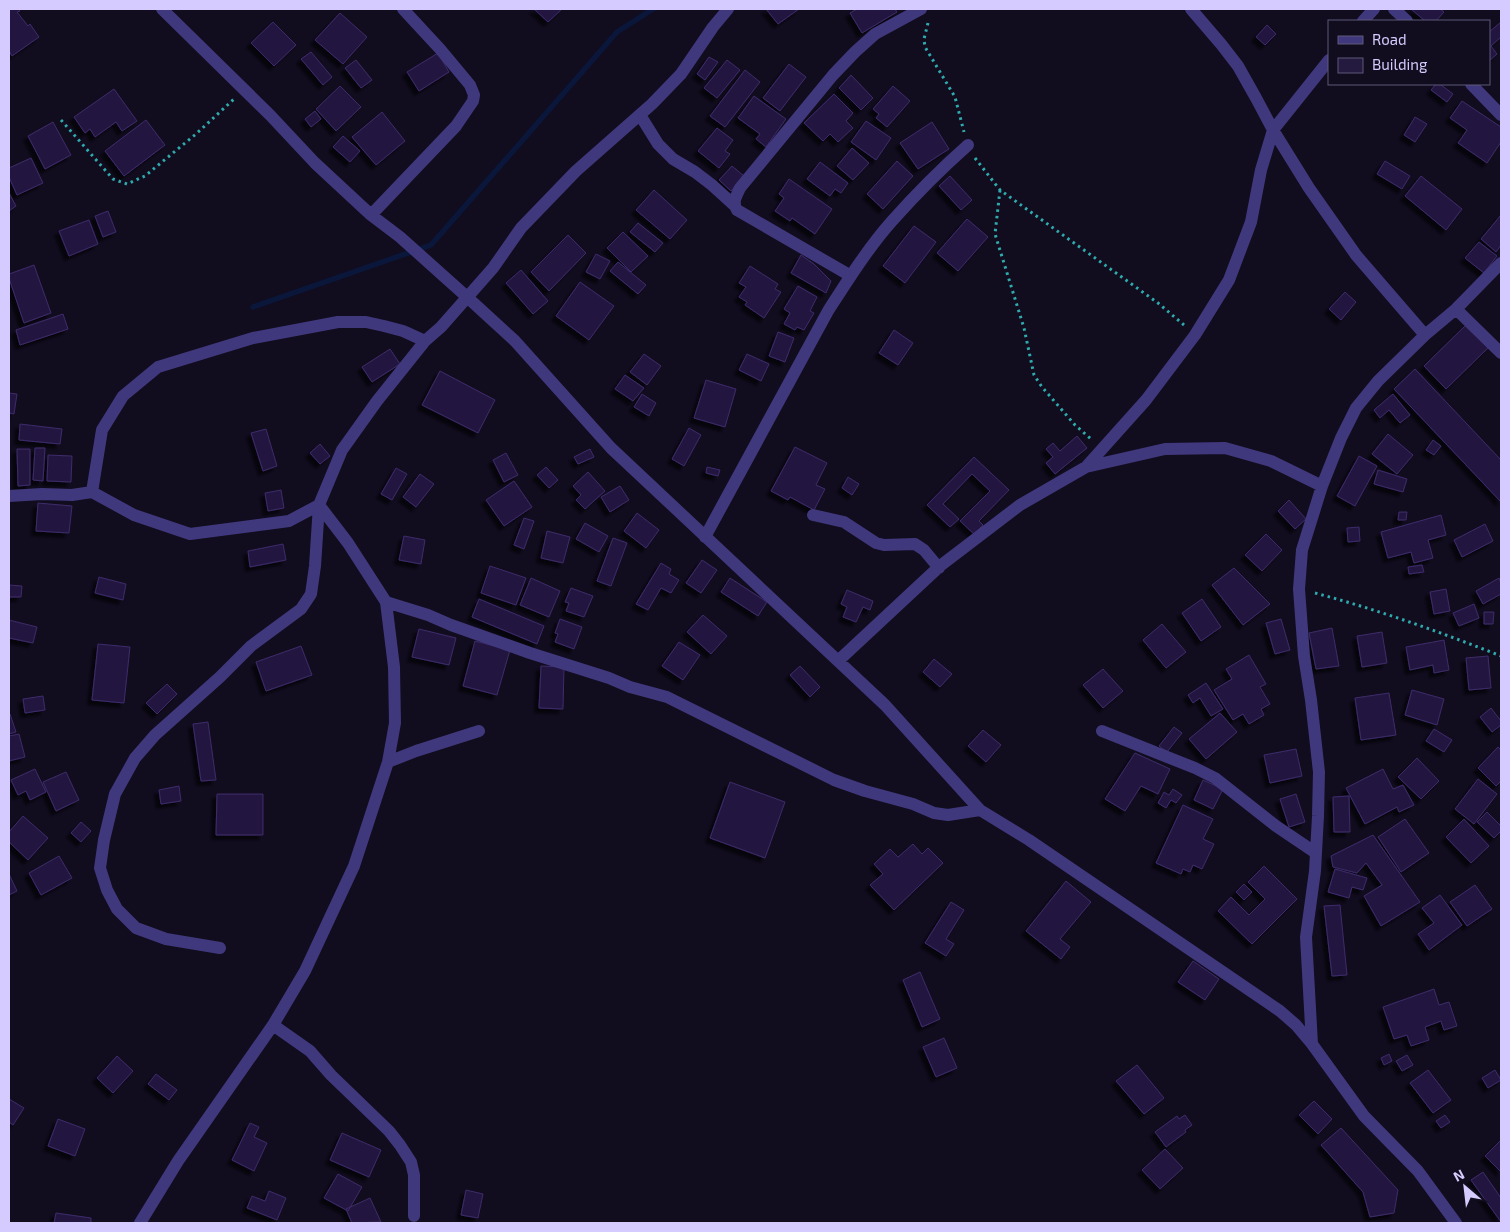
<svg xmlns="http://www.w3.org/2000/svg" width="1510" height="1232" font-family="'Exo 2',sans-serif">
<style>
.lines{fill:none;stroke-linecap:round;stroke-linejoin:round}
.stream{stroke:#0a173a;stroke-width:5.5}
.building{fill:#24193f;stroke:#3d2b6b;filter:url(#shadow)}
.path{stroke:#2fabae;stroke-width:3;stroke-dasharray:2.5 4;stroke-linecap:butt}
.minor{stroke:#40387d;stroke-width:12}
</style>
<defs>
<filter id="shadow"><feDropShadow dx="-4.5" dy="4.5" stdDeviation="1" flood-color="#0009"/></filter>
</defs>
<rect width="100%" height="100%" fill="#110c1e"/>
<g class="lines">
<!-- stream -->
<path class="stream" d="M253,307L431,245L617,32L653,9"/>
</g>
<!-- building -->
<path class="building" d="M9,9H18L20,11L17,12L28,26L30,24L39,37L12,56L9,51Z
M534,9H562L548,22Z
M766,9H799L778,24Z
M857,9H895L897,12L862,33L850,13Z
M1411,9H1440L1444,12L1436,21H1425Z
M340,13L367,37L343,64L315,40Z
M273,22L296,45L274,66L251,43Z
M1501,22V37L1491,46L1497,54L1489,61V32Z
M1267,25L1276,34L1265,45L1256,37Z
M311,52L332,77L323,85L301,59Z
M438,53L449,72L419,91L407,72Z
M709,57L718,62L705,80L697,74Z
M356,60L372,80L361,88L345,68Z
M727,60L740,70L717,98L704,88Z
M789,64L806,77L780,111L763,98Z
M745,70L760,82L725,127L710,116Z
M851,75L873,98L861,110L839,88Z
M1436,84H1440L1453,94L1447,102L1431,90Z
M340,86L361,107L336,131L316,109Z
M893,86L910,101L887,127L876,118L879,114L873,109Z
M114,89L137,121L122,131L116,122L95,137L90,129L85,133L74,117Z
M834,94L853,113L846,121L853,128L838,142L830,134L823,141L804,123Z
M754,96L786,119L766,147L756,139L760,134L738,118Z
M1462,101L1501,127V142L1487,163L1458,143L1467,130L1450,118Z
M315,111L321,119L311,127L305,119Z
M382,112L405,141L376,165L352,137Z
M1415,117L1427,124L1415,142L1404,135Z
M146,120L165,145L124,176L105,151Z
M866,121L891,138L876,160L851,142Z
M53,122L71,155L45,169L28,136Z
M932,122L949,149L918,169L900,143Z
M717,128L733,140L725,151L730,154L719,168L698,151Z
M343,136L360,151L350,162L333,147Z
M852,148L869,163L853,180L837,166Z
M31,158L43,183L17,195L9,177V168Z
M897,161L913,176L883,209L867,194Z
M1385,161L1410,176L1402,189L1377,174Z
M820,162L848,183L841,193L835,189L830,196L807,179Z
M732,166L744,176L731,191L719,180Z
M950,176L972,200L961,210L939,186Z
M1421,176L1462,209L1446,230L1405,196Z
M789,179L832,209L815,234L792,218L790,221L775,211L784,198L779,194Z
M654,190L687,220L670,239L636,210Z
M9,193L16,206L9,211Z
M108,211L116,232L103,237L95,216Z
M1501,215V245L1496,252L1481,239Z
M967,219L988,237L958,271L937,253Z
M89,220L98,244L69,256L59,231Z
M638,223L663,243L655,252L630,232Z
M914,226L936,242L905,283L883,266Z
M623,232L648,256L631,272L607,248Z
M568,235L586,253L549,291L531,272Z
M1479,242L1497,256L1484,273L1465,258Z
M596,254L610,261L600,279L586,272Z
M801,255L814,264L831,281L826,293L791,273Z
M618,262L646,285L638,294L610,271Z
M34,265L51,313L24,323L9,278V274Z
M750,266L778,284L775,289L781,292L764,318L745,305L747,302L739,297L746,287L739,283Z
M521,270L548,301L533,314L506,283Z
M580,282L614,306L589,340L556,316Z
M798,286L817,297L810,311L814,313L804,330L797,327L795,330L784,324L790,313L784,309Z
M1345,292L1356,302L1341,320L1329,309Z
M63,314L68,329L20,345L16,330Z
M1466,325L1488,348L1446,389L1424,366Z
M894,330L913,343L898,365L879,353Z
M778,332L794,338L785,362L769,356Z
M390,349L400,364L372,382L362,367Z
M644,354L661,366L647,385L630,372Z
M747,354L769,364L761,381L739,370Z
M1415,369L1501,460V502L1394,389Z
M440,371L495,400L478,433L422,405Z
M625,375L644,388L633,401L615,389Z
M706,380L736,389L725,427L694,418Z
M9,393L17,394L14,414L9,413Z
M642,394L656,403L649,416L634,407Z
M1393,394L1410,415L1400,423L1389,410L1380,418L1374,410Z
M20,424L62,429L60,444L19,440Z
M689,428L701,435L684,466L672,459Z
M266,429L277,466L263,471L251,433Z
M1388,434L1413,455L1397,474L1372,454Z
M1077,436L1087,448L1055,474L1046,463L1053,457L1046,449L1053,443L1060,451Z
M1433,440L1441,446L1434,455L1426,450Z
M320,444L330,456L320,464L310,453Z
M795,447L827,463L816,485L825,489L814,510L790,497L788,500L771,491Z
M35,448H45L43,481L33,480Z
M17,449H30V485L18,486Z
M590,449L594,457L578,464L574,457Z
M506,453L518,475L504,482L493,460Z
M48,455L72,456L71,482L47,481Z
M1359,456L1377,466L1355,506L1337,496Z
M974,457L1009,490L979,521L983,525L974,534L960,521L990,491L972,474L943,504L959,519L950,527L927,505Z
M546,467L558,480L549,488L537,475Z
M707,467L720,470L718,476L706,473Z
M396,468L407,474L392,500L381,494Z
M1378,470L1407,479L1403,492L1374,484Z
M588,472L605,491L585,509L576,500L581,495L573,486Z
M420,474L434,484L416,507L403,497Z
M848,477L859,484L852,495L842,488Z
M514,481L532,507L504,526L486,500Z
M620,486L629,500L610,512L601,497Z
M281,490L284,508L268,511L265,493Z
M1289,500L1306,519L1295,529L1278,511Z
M38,503L72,506L69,533L36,531Z
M1399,512H1407L1406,520H1398Z
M637,513L659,530L646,548L624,531Z
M1441,515L1446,535L1428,540L1433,558L1414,563L1411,552L1388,558L1381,532Z
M524,518L534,521L524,549L514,545Z
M585,523L608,536L599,552L576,539Z
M1485,524L1493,541L1462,557L1454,540Z
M1359,527L1360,541L1348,542L1347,528Z
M547,531L570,537L563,563L541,558Z
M1266,534L1282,550L1262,571L1245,555Z
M404,536L425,540L421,564L399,560Z
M613,538L627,543L611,586L597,581Z
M283,544L286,560L250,567L248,551Z
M702,560L717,570L701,593L686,583Z
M661,563L671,569L669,574L679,580L671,593L661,588L648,610L636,604Z
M1422,565L1424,572L1409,574L1408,567Z
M490,566L526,578L516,605L481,593Z
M1234,568L1270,604L1243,625L1212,585Z
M99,577L126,584L123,600L95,593Z
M531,578L560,591L549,617L520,605Z
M730,578L767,602L758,616L721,592Z
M1499,578L1501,583V594L1483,604L1476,591Z
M9,585L22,586L21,597H9Z
M571,588L593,596L584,617L566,611L569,603L565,602Z
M1446,589L1450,611L1434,614L1430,592Z
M847,590L873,601L870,610L863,607L856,622L843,617L847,607L841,604Z
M479,599L544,626L537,644L472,617Z
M1202,599L1221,627L1201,641L1182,613Z
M1474,604L1479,618L1459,626L1453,613Z
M1484,612H1494L1493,624H1484Z
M703,615L727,636L711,654L687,632Z
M560,619L582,627L574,649L555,642L558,634L555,633Z
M1281,619L1290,650L1275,654L1266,623Z
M9,620L37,627L33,643L9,638Z
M1162,624L1186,652L1166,668L1143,640Z
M1332,628L1339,666L1316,669L1309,633Z
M419,629L456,638L449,665L412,657Z
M1382,632L1387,663L1362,667L1357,636Z
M1444,640L1449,670L1434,673L1433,665L1410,670L1406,647Z
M475,641L510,650L497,695L463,686Z
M679,642L700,655L683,680L662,666Z
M98,644L130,647L124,703L92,700Z
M301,646L312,675L266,691L256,662Z
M1249,655L1266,684L1260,687L1270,704L1261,709L1264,715L1249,724L1243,714L1233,720L1214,690L1232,679L1226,669Z
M1488,656L1491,688L1469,690L1466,658Z
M934,659L952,674L940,687L923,672Z
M541,666L564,667L563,709L539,708Z
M800,666L820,687L810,697L790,675Z
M1103,669L1123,691L1103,708L1083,685Z
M1206,683L1223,709L1211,716L1200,698L1193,703L1188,695Z
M167,684L177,694L157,714L146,703Z
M1412,690L1444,699L1437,725L1405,715Z
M1389,693L1396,735L1361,740L1355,698Z
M43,696L45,710L25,713L23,699Z
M1491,708L1501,721V725L1492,732L1480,717Z
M1220,713L1237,732L1206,759L1189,739Z
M9,714H10L16,732L9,734Z
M208,722L216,780L201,781L193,724Z
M1174,727L1182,733L1167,752L1159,746Z
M1434,729L1452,740L1444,752L1426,741Z
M983,730L1001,745L986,762L968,746Z
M19,734L25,757L9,761V736Z
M1498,747L1501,750V781L1496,786L1478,768Z
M1296,749L1302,776L1270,783L1264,755Z
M1135,753L1170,769L1158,794L1141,786L1125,811L1105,799Z
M1417,758L1439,781L1421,799L1398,777Z
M35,769L46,792L30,800L26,791L18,795L11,780Z
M1383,769L1393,789L1403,785L1414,805L1399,812L1397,807L1365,824L1346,788Z
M66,772L79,800L56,811L43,782Z
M1478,779L1497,794L1474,824L1455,809Z
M1203,780L1223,789L1213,809L1194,800Z
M730,782L785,802L765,858L710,838Z
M179,786L181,801L161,804L159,790Z
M1173,789L1182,795L1176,803L1171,800L1166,808L1158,803L1164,792L1169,795Z
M217,794H263V835H216Z
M1296,794L1305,822L1289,827L1280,799Z
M1349,796L1350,832H1334L1333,797Z
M1183,805L1213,819L1203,839L1214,844L1202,869L1193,865L1190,872L1183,869L1181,874L1156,863Z
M1487,812L1501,826V831L1494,838L1477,822Z
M23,816L48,838L28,860L9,842V832Z
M1405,819L1429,853L1401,872L1378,837Z
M1464,819L1489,846L1471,863L1446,837Z
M81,822L91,831L81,842L71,833Z
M1373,835L1420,902L1381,926L1364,896L1382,885L1366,863L1357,873L1333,867L1331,856Z
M913,844L922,854L928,848L943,863L894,910L870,885L883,874L874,864L890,849L898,857Z
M59,856L72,878L41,895L29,873Z
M1264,866L1297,899L1252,944L1218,911L1231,897L1249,915L1265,899L1248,882Z
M1335,869L1367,878L1363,890L1352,887L1349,898L1328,892Z
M9,874L17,891L9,895Z
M1066,881L1091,902L1060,939L1070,947L1061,959L1026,931Z
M1244,884L1252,892L1244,900L1236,892Z
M1475,885L1492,909L1467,926L1450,902Z
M1440,895L1462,925L1429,950L1418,934L1434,923L1422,908Z
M951,902L964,910L946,939L954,944L946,956L925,943Z
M1340,905L1347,975L1332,976L1324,906Z
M1193,961L1219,979L1205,1000L1178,982Z
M920,972L940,1019L922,1027L903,980Z
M1434,989L1439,1005L1449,1002L1457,1026L1444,1030L1441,1021L1425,1027L1429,1040L1411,1046L1407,1035L1394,1039L1383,1007Z
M944,1038L957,1068L936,1077L923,1047Z
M1389,1054L1392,1061L1384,1065L1381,1058Z
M1407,1055L1413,1065L1402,1071L1396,1061Z
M117,1056L133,1071L113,1093L97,1078Z
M1137,1065L1164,1098L1144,1114L1116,1081Z
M1428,1070L1451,1100L1433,1113L1410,1083Z
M1495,1070L1501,1080L1488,1088L1482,1078Z
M156,1074L177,1090L169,1100L148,1084Z
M9,1099L24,1108L13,1125L9,1122Z
M1314,1101L1332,1119L1318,1134L1299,1115Z
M1185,1115L1192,1125L1185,1130L1186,1132L1166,1147L1155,1132L1177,1116L1179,1119Z
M1445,1115L1450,1122L1441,1128L1436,1121Z
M58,1119L85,1129L75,1156L48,1146Z
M250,1123L259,1127L254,1137L267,1143L254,1171L232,1160Z
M1341,1128L1398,1190L1394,1213L1370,1217L1363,1192L1321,1145Z
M342,1133L381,1150L369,1177L330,1160Z
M1501,1140V1172L1485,1156Z
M1165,1149L1183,1168L1160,1189L1142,1170Z
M1483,1172L1501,1198V1222L1471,1180Z
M338,1174L362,1187L348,1211L324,1198Z
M466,1190L483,1194L478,1218L461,1215Z
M269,1191L286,1198L277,1220L247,1208L252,1196L265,1201Z
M370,1198L381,1222L352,1223L346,1209Z
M56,1213L91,1218V1223H54Z"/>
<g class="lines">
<!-- path -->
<path class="path" d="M928,23L924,39L925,47L955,97L964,132
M61,120L113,179L127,184L145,176L196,134L234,99
M975,158L1000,190L1158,303L1184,325
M1000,190L995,234L1024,328L1034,375L1042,387L1075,425L1091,439
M1315,593C1379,610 1440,632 1501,656"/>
<!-- minor -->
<path class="minor" d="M162,9L270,115L315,163L371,215L400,237L467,297L515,341L611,448L885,705L980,810L1029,840L1280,1011L1296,1025L1312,1044L1364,1116L1418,1171L1456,1223
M1191,9L1221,44L1238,66L1256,98L1273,130L1309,188L1356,255L1425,335
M1394,9L1407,21
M1363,21L1374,9
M1471,84L1501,115
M640,115L658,144L673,159L695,172L712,185L734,205
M371,215L456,126L473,101L474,95L470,85L440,49L403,9
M851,276L737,210C732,202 736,197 740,188L833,75L855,52L875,34L921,9
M1456,309L1501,353
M1086,467L1146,400L1195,335L1229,280L1251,222L1261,170L1273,130L1329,60
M92,492L102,430L123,396L158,367L253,338L338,322H366L384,326L403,331L425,341
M9,496L42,494L72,495L92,492L134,515L190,534L289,521L319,505
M813,515L844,522L876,543L884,545L915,544L924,550L939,568
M705,537L828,311C848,280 868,248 892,221C916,194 941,169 968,145
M386,602L428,615L451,625L530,653L609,678L630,687L667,697L834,780L865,791L913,804L934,813L948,815L980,810
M838,661L940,566L1020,505L1086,467L1165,449L1225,448L1271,461L1322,486
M1102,731L1195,768L1215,778L1276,826L1316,853
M388,762L416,751L479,731
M220,948L166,939L136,928L117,909L107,890L100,868L104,840L115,794L135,758L155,735L220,677L251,646L301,609L311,594L315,566L319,505
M273,1025L310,1051L331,1075L389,1131L400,1145L411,1162L414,1175V1216
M1312,1044L1306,937L1315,871L1318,816L1319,772L1311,700L1304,656L1299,589L1302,550L1322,486L1341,438L1356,408L1378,381L1425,335L1456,309L1501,263
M140,1223L178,1161L273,1025L305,971L354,866L388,762L395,723L394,667L386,602L348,543L319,505L342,450L377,401L425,341L441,327L493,268L521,228L576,171L652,104L681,74L713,27L728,9"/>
</g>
<!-- border -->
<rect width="1510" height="1232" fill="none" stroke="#d5cbfe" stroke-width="20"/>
<!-- legend -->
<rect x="1328" y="20" width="162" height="65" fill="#110c1e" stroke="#5f5878"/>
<rect x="1338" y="36" width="25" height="8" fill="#40387d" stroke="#5f5878"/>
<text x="1372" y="45" font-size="15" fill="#d5cbfe">Road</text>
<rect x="1338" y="58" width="25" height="15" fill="#24193f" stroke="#5f5878"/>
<text x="1372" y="70" font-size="15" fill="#d5cbfe">Building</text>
<!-- north arrow -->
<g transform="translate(1465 1187) rotate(332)" stroke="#110c1e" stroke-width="4" paint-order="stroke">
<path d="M0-4L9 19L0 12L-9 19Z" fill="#d5cbfe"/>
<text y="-8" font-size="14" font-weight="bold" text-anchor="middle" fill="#d5cbfe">N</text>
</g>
</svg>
